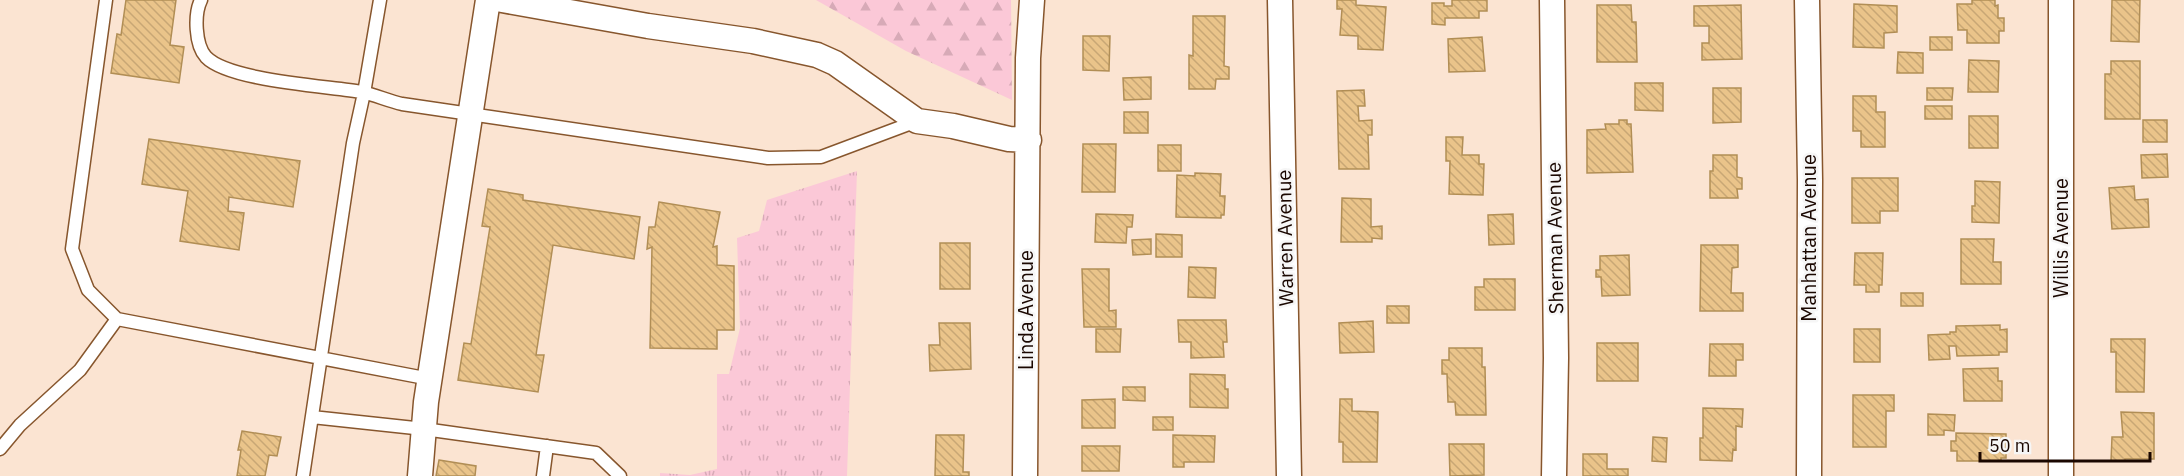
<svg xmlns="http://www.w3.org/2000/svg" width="2184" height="476" font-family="'IBM Plex Sans',sans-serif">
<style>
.grass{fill:url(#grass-tufts)}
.forest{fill:url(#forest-firs)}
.building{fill:url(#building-back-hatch);stroke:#b18e55;stroke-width:1.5}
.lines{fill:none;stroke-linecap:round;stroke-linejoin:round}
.service-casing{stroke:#87562d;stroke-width:15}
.minor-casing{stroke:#87562d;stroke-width:27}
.service{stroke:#fff;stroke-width:12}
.minor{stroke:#fff;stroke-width:24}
.labels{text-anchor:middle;stroke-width:5;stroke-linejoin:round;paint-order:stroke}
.street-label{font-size:20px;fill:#1a0700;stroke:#f6f6f6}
</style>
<defs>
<pattern id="grass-tufts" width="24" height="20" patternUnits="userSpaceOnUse" patternTransform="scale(1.5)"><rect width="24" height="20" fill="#fbc8d7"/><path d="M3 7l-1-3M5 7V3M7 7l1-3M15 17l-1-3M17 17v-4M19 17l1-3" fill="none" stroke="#d7aab7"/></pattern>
<pattern id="forest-firs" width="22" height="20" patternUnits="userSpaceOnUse" patternTransform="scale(1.5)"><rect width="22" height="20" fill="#fbc8d7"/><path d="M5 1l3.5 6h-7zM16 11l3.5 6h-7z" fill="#d7aab7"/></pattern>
<pattern id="building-back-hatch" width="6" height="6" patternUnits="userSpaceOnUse" patternTransform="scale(1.5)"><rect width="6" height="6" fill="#eac48a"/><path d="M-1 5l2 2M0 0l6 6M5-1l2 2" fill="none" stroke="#c8a775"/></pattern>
</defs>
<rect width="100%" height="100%" fill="#fbe4d2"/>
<!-- grass -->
<path class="grass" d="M857,171L847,476H660V473L690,475L717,469V374H729L740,328L737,238L759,231L767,200Z"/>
<!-- forest -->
<path class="forest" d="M816,0H1011L1012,100L906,51Z"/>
<!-- building -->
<path class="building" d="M126,0H176L170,45L184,47L179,83L111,73L117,34L121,35Z
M1337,0H1356V5L1386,7L1383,50L1358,49V36L1340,35L1342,9H1337Z
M1452,0H1487V11H1479V18H1445V25L1432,24V3H1444V6H1452Z
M1972,0H1995V6L1998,5V18H2004V31H1999V43H1967V30H1958L1957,4H1972Z
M2112,0H2140L2139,42L2111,41Z
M1854,4L1897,6V32L1884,33V48L1853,47Z
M1597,5H1631L1632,22H1636L1637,62H1597Z
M1741,5L1742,59L1702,60V43H1709V26H1694V6Z
M1193,16H1225L1224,66L1229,67V79H1216L1215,89H1189V55L1193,56Z
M1083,36H1110L1109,71L1083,70Z
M1482,37L1485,71L1449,72L1448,39Z
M1930,37H1952V50H1930Z
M1898,52L1923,53V73H1897Z
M1969,60L1999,61L1998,92H1968Z
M2111,61H2140V119H2105V74H2111Z
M1151,77V99L1124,100L1123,78Z
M1635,83H1663V111L1635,110Z
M1713,88H1741V122L1713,123Z
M1927,88H1953L1952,100H1927Z
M1364,90L1365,106H1358L1359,121L1372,120V135H1368L1369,169H1339L1337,91Z
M1853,96H1876V112H1885V147H1861V131H1853Z
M1925,106H1952V119H1925Z
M1124,112H1148V133H1124Z
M1969,116H1998V148H1969Z
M1619,120H1627V124H1631L1633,172L1587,173V130L1606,129L1605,124H1619Z
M2143,120H2167V142H2143Z
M1446,137H1463L1462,155H1479V164H1484L1483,195L1449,194L1450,161H1446Z
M149,139L300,161L293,207L229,197L228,211L244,213L239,250L180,241L188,191L142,184Z
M1083,144H1116L1115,192H1082Z
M1158,145H1181V171H1158Z
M2167,154L2168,177L2142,178L2141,155Z
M1713,155H1737V177L1742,178V189H1737L1738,198H1710V171H1713Z
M1195,173L1221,174L1220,196H1225L1224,215H1221V218L1176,217L1177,175L1195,176Z
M1852,178H1898V211H1880V223H1852Z
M1975,181L2000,182L1999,223L1972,222V206H1975Z
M2134,186L2135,200L2148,199L2149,227L2112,229L2109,188Z
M488,189L523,195V200L640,217L634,259L553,245L536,355H544L538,392L458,380L464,343L471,344L490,227L482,226Z
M1342,198L1371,199V227L1382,226V239L1372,238V242H1341Z
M659,202L720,212L713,247L717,246V265L734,266V330H717V349L650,348L652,247L647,249L649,227H655Z
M1096,214L1133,215L1132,227H1127L1126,243L1095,242Z
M1513,214L1514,244L1489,245L1488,215Z
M1156,234L1182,235V257H1156Z
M1151,239V254L1133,255L1132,240Z
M1961,239H1994L1993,262H2001V284H1961Z
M940,243H970V289H940Z
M1701,245H1738V267L1732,268L1731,293H1743V311H1700Z
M1855,253H1883L1882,285H1879V292H1866V285H1854Z
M1629,255L1630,295L1602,296L1601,277H1596V270H1600V256Z
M1189,267L1216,268L1215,298L1188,297Z
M1082,269H1109V311L1116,310V327H1084Z
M1484,279H1515V310H1475V287H1484Z
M1901,293H1923V306H1901Z
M1387,306H1409V323H1387Z
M1178,320H1226L1227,342H1223L1224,357L1191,358V342H1179Z
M1373,321L1374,352L1340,353L1339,323Z
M939,323H970L971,369L930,371L929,345H940Z
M2000,325V330L2007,329V352H1999V355L1957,356L1956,346H1949L1950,359L1929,360L1928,335L1950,334V332H1956V326Z
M1096,329H1121L1120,352H1096Z
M1854,329H1880V362H1854Z
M2111,339H2145L2144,392H2116V352H2111Z
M1597,343H1638V381H1597Z
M1710,344H1743V360H1736V376H1709Z
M1449,348H1482V367H1485L1486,415H1456L1455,402H1448L1447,374H1442V360H1449Z
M1998,368V381H2002V401H1964L1963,369Z
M1190,374L1225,375V389H1228V408L1190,407Z
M1123,387H1145V401L1123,400Z
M1853,395H1894V411H1886V447H1853Z
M1115,399V428H1082V400Z
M1340,399H1352V411L1378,412L1377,462H1343V442H1339Z
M1703,408L1743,409L1742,427L1736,426V450L1733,449L1732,461L1700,460V438H1703Z
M2121,412L2154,413V459H2125V461H2111L2112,437H2123Z
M1928,414L1955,415L1954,431L1944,430V435H1928Z
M1153,417H1173V430H1153Z
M242,431L281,437L277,456L269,455L265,476H237L241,450H238Z
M1956,433L2006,434V458H2001V461H1957V451H1951V441H1956Z
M936,435H964L963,472H969V476H935Z
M1173,435L1215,436L1214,462H1184V467H1173Z
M1653,437L1667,438L1666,462L1652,461Z
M1449,444H1484V475L1450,476Z
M1082,446H1120L1119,471H1082Z
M1583,454H1607V469H1628V476H1583Z
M439,460L476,466L475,476H436Z"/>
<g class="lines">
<!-- service casing -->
<g class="service-casing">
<path id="service" d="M106,0L72,249L88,290L117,319L430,379
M201,0C194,14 195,45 206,57C229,81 327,86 362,92C375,95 389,101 402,104L768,158L821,157L917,121
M312,417L424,429L596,453L620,476
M0,449L20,425L80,370L117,319
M303,476L353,143L364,93L380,0
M543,476L547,446"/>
</g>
<!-- minor casing -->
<g class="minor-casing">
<path id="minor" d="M502,0L648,26L753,41L817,55L835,63L917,121L953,126L1009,139L1029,140
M1280,0L1289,476
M1552,0L1556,358L1554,476
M1807,0L1810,180L1809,476
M2061,0V476
M420,476L426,402L488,0
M1025,476L1028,58L1032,0"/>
</g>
<!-- service -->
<use href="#service" class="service"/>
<!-- minor -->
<use href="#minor" class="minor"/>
</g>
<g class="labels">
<!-- street labels -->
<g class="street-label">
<text transform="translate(1285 238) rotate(-91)" y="7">Warren Avenue</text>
<text transform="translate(1555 238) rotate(-91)" y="7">Sherman Avenue</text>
<text transform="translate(1809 238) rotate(-90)" y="7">Manhattan Avenue</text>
<text transform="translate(2061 238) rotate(-90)" y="7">Willis Avenue</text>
<text transform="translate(1026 310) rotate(-90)" y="7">Linda Avenue</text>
</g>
</g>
<!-- scale -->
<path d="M1980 452v9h170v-9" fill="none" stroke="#1a0700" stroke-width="3"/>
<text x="1989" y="452" font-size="18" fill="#1a0700" stroke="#f6f6f6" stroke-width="4.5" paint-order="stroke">50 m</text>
</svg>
